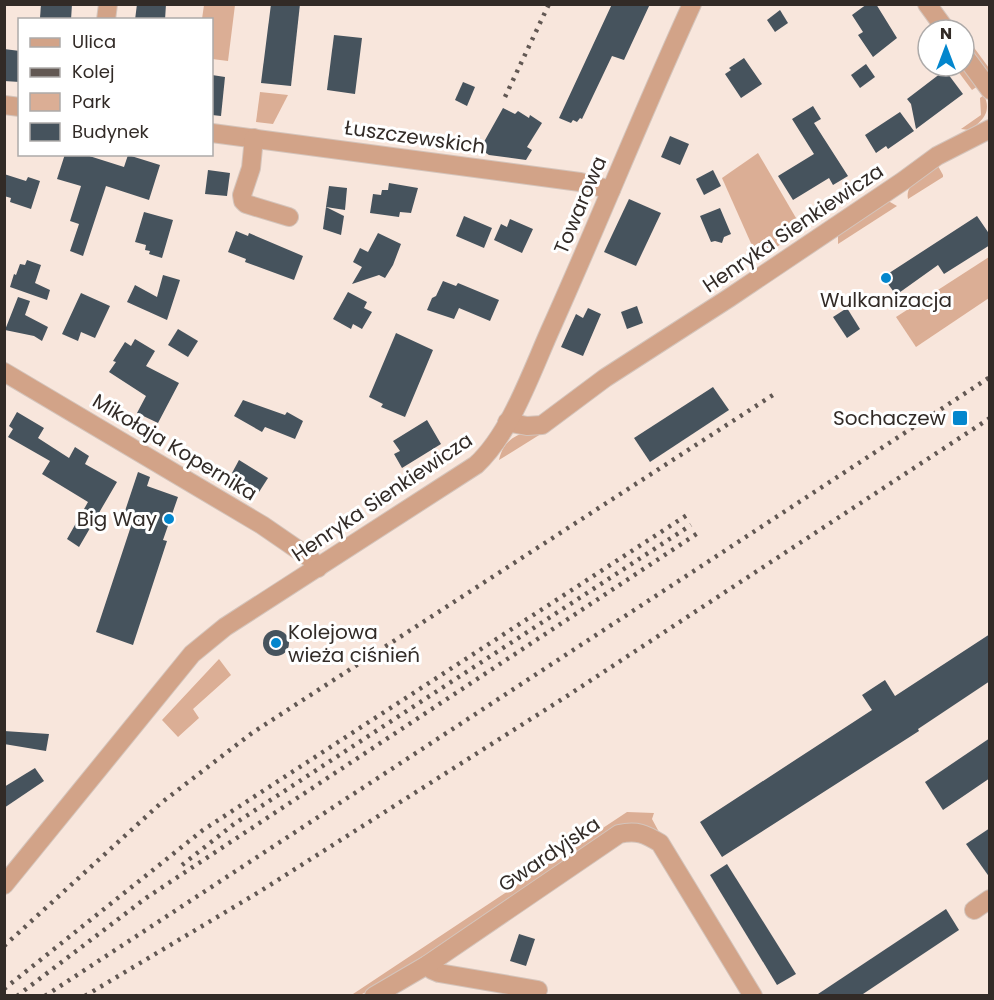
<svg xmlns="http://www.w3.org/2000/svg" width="994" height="1000" viewBox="0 0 994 1000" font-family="Poppins,sans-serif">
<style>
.green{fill:#dbae95}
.building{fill:#46535d}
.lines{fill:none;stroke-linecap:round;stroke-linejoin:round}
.minor-casing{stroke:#d4c4bb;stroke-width:20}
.minor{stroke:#d2a388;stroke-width:18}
.rail{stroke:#625853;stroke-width:4.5;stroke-dasharray:3 6;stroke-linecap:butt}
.poi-dot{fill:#0386cd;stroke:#fff;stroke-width:2}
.labels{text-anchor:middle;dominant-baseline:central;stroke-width:6;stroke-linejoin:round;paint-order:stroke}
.street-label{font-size:20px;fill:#322b27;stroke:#fff}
.poi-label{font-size:20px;fill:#322b27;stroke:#fff;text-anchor:end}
</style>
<rect width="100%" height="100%" fill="#f8e6dc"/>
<g class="green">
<polygon points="204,5 235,5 228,61 212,59 212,20 202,19"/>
<polygon points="964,34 989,68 989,76 964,41"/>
<polygon points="954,66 963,66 978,86 972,90"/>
<polygon points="260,92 288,95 273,124 256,122"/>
<path d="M984 95C992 112 983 121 969 130L961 129 981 115 980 98Z"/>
<polygon points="758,153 803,230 758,259 722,178"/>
<path d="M938 166 943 175V177L908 199C905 182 925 175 938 166Z"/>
<polygon points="885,202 890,202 897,206 838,244 838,234"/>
<polygon points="989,257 989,298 916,347 896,317"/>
<path d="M552 427 499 460C505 432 528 432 552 427Z"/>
<polygon points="219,659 231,675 193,709 199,718 178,737 162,720"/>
<polygon points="627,812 654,813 652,819 659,832 640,825 488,915 385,983 360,995 350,996"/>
</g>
<g class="building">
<polygon points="41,4 72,4 71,20 40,18"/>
<polygon points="137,4 166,4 165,20 135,20"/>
<polygon points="271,4 300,4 291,86 261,83"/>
<polygon points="612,4 650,4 624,60 612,56 582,119 580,118 577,122 573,120 571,123 559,118"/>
<polygon points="867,4 876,4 897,38 873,57 858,35 863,32 852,15"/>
<polygon points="780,10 788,23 775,32 767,20"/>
<polygon points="334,35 362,38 355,94 327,90"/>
<polygon points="4,49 20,51 20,82 4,81"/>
<polygon points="744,58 762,84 741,98 725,74 731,70 729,68"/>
<polygon points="866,64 875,77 860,88 851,75"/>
<polygon points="945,70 963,94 916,129 911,104 907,99"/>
<polygon points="212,75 225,77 221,116 212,115"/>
<polygon points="463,82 475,87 467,106 455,100"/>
<polygon points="813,106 821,119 814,123 848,176 833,185 829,178 793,200 778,176 814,154 792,119"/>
<polygon points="503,108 515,114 518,111 529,118 530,115 542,123 527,147 532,150 526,160 489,155 480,149"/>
<polygon points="900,112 914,131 888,149 886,146 876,153 865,135"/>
<polygon points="670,136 689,144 680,165 661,157"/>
<polygon points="65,154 83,154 124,167 128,155 160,165 149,200 106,186 83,256 70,251 79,224 70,221 81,186 57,179"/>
<polygon points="208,170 230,173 227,196 205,194"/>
<polygon points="713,170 721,186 704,195 696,179"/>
<polygon points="4,174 26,181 28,177 40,181 31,209 10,202 11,198 4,196"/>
<polygon points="389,183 418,188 411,213 400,212 399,217 370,213 373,194 381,195 382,190 388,190"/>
<polygon points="329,186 347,188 345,210 326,207"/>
<polygon points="629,199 661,213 636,266 604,252"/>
<polygon points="326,207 344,216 341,235 323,229"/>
<polygon points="720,208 731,234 724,237 722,243 715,241 711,242 700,216"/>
<polygon points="144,212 173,220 162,258 149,254 150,251 145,250 146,245 135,242"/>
<polygon points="464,216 492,228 484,248 456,236"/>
<polygon points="977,216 990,235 990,245 944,274 938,265 896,295 883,277"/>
<polygon points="510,219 533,229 522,253 494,240 501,224 507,227"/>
<polygon points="236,231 248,236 249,233 303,256 294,280 245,262 246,259 228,252"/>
<polygon points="378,233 401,244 393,265 385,278 379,275 352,284 362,267 353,262 360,248 368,252"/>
<polygon points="27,260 41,265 35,283 50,290 47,300 10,287 14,274 16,275 20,264 25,265"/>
<polygon points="163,275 180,280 167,320 127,302 135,285 157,297"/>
<polygon points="443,281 456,286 458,283 499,300 490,321 459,308 454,319 427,310 432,298 436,296"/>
<polygon points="348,292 367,302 364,308 372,312 362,329 353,324 351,329 333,319"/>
<polygon points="81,293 110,306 95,338 81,332 78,341 62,334"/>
<polygon points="18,297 30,301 25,315 48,327 42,341 34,336 5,330"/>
<polygon points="637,306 643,323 627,329 621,312"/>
<polygon points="588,308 601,314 583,356 561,347 576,314 583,318"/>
<polygon points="847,308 860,329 847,338 833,317"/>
<polygon points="178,329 198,341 188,357 168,345"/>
<polygon points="396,333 433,350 405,417 381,407 383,404 369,397"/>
<polygon points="135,339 155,351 146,366 179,383 158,423 137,413 146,396 109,372 116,362 113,361 125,342 131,346"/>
<polygon points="713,387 729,410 650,462 634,438"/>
<polygon points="243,400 285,415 287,412 303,421 295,439 265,427 262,432 234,416"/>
<polygon points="17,412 44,428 38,438 69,458 75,447 89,456 85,464 117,482 79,547 67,539 88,502 42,474 50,461 8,437 13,429 9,426"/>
<polygon points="427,420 441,444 402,468 394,454 400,451 393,441"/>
<polygon points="239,460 268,478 259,492 232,473"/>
<polygon points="138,472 150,477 147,486 178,497 163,540 167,541 133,645 96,632 131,526 121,523"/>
<circle cx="276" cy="643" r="13"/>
<polygon points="990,634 990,681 918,729 919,731 722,857 700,822 872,710 862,695 885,680 895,696"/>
<polygon points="4,731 49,734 46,751 4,744"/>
<polygon points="990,738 990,778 943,810 925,782"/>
<polygon points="35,768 44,781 4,808 4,787"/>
<polygon points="990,828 990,878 966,844"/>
<polygon points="727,864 796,974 777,985 710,875"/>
<polygon points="946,909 959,930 860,996 815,996"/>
<polygon points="519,934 535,939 526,966 510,961"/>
</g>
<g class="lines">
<g class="minor-casing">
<g id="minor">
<polyline points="927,4 946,30"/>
<polyline points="106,20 108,4"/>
<polyline points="964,55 990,90"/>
<polyline points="4,105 20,107"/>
<polyline points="212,133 580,182 611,190"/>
<polyline points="254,138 251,168 242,195 243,201 246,204 289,217"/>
<polyline points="4,372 262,525 310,558 318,568"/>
<polyline points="507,422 527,426 542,425 605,378 729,298 903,181 937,156 990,129"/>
<path d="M4 885 192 654 225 627 476 465C511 433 532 370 552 326 600 219 643 111 692 4"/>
<polyline points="974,910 990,899"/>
<polyline points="427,965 432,970 439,973 538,990"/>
<path d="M374 996 427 965 619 834C637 830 645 834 660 843L753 996"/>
</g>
</g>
<use href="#minor" class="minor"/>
<g class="rail">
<polyline points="505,97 549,4"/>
<polyline points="182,865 234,824 691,525"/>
<polyline points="4,946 161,803 252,733 776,393"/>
<polyline points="4,989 203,830 687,515"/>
<polyline points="17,996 146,898 698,533"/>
<polyline points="45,996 990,377"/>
<polyline points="85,996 259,892 567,696 990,418"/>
</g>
</g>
<g class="poi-dot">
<circle cx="886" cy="278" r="6"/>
<rect x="952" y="410" width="16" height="16" rx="3"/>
<circle cx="169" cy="519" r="6"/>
<circle cx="276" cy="643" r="6"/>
</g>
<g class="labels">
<g class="street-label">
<text transform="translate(415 137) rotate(8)">Łuszczewskich</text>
<text transform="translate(580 205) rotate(-67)">Towarowa</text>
<text transform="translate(793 228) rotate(-34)">Henryka Sienkiewicza</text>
<text transform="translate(175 447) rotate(31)">Mikołaja Kopernika</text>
<text transform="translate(382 497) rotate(-34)">Henryka Sienkiewicza</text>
<text transform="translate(549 854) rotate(-34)">Gwardyjska</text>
</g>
<g class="poi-label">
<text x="886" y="300" text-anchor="middle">Wulkanizacja</text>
<text x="946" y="418">Sochaczew</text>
<text x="157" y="519">Big Way</text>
<text x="288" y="632" text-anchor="start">Kolejowa<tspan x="288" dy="23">wieża ciśnień</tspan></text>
</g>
</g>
<rect width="994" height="1000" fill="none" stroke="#322b27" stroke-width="12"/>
<rect x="18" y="18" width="195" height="138" fill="#ffffff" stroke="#adaaa9" stroke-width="1.5"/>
<rect x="30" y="38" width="30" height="9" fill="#d2a388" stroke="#adaaa9" stroke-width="1.5"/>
<text x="72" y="48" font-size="18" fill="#322b27">Ulica</text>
<rect x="30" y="68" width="30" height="9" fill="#625853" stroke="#adaaa9" stroke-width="1.5"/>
<text x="72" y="78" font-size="18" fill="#322b27">Kolej</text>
<rect x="30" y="93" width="30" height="18" fill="#dbae95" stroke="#adaaa9" stroke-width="1.5"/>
<text x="72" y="108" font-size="18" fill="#322b27">Park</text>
<rect x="30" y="123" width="30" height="18" fill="#46535d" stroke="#adaaa9" stroke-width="1.5"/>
<text x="72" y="138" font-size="18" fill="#322b27">Budynek</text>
<g transform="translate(946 48)"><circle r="28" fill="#ffffff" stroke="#adaaa9" stroke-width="1.5"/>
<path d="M0-4.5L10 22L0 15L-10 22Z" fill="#0386cd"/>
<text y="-9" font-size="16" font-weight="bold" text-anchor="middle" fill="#322b27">N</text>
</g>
</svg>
